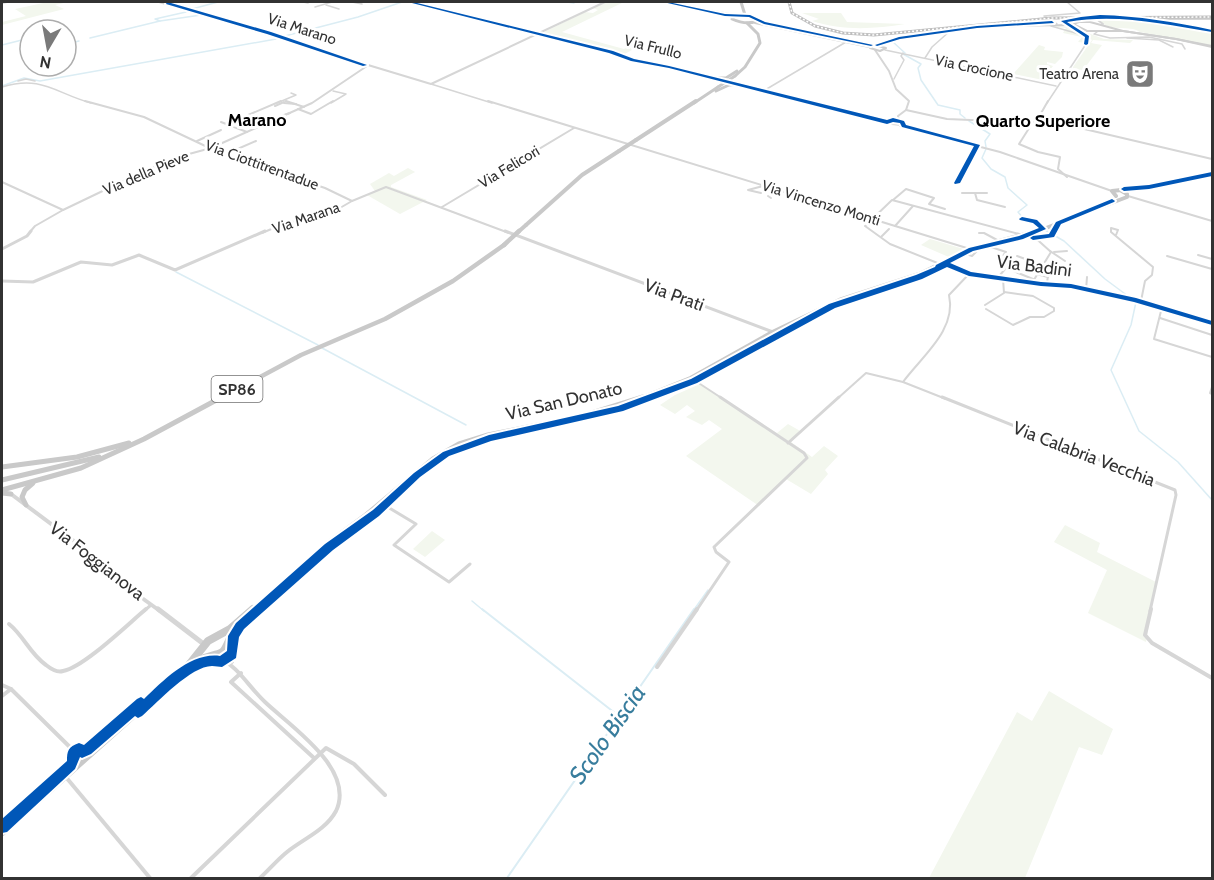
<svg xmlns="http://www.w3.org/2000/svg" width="1214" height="880" viewBox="0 0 1214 880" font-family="Cabin,sans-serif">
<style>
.green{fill:#f3f7ee}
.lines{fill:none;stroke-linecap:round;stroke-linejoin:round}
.stream-far1{stroke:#dbedf4;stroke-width:1.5}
.stream{stroke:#dbedf4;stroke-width:2}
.minor-far3{stroke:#d6d6d6;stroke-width:1.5}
.minor-far2{stroke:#d6d6d6;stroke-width:2}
.minor-far1{stroke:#d6d6d6;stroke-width:3}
.minor{stroke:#d6d6d6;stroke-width:4}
.tertiary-far3{stroke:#d6d6d6;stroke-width:2}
.tertiary-far2{stroke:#d6d6d6;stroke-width:3}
.tertiary-far1{stroke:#d6d6d6;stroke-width:4}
.tertiary{stroke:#d6d6d6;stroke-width:5}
.secondary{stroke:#cfcfcf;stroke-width:2}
.primary-far4{stroke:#c9c9c9;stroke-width:3}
.primary-far3{stroke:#c9c9c9;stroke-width:4}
.primary-far2{stroke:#c9c9c9;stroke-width:4.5}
.primary-far1{stroke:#c9c9c9;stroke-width:5}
.primary{stroke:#c9c9c9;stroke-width:8}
.rail-casing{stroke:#bebebe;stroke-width:3}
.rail{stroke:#fff;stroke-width:1.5;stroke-dasharray:2;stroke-linecap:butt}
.minor-bridge{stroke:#d6d6d6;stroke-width:1.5}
.primary-bridge-far2{stroke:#c9c9c9;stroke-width:3}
.primary-bridge-far1{stroke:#c9c9c9;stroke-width:4}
.primary-bridge{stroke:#c9c9c9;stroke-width:4.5}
.cycleway-casing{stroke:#fff;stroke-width:4}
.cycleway{fill:#0057b8;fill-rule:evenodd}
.labels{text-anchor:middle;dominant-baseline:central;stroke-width:6;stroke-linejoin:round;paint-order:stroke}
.far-street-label{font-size:15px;fill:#323232;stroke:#fff}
.far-poi-label{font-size:15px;fill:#323232;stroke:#fff;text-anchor:end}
.shield{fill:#fff;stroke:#707070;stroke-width:1.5}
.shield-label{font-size:16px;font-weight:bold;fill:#323232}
.far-quarter-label{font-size:18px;font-weight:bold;fill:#000;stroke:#fff}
.street-label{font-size:18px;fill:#323232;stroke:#fff}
.near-water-label{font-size:24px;font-style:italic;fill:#387d9d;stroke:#fff}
</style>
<rect width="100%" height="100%" fill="#fff"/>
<g class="green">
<polygon points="48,2 68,2 55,5 64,9 2,25 2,22 26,16 15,9"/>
<polygon points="608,2 624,2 562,32 624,49 631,45 637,47 623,55 566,40 568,38 542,33 585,12 593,13 598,10 593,8"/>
<path d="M802 13H841L847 22 905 24C874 29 843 31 812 21L819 19Z"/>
<path d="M1097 18 1151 21 1212 31V46L1140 32C1129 24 1109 34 1097 18Z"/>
<polygon points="1040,25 1072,27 1104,39 1133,40 1130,43 1093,40 1091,43 1102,45 1083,70 1073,69 1073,67 1092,40 1078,32 1087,39 1086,43 1078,42 1082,37 1063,33 1066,28"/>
<polygon points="1039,45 1045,47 1044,50 1063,52 1062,57 1055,64 1047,62 1047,64 1053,66 1043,80 1013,74"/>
<polygon points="408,168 415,172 391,185 391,187 427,200 400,214 367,195 375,191 370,184 389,173 394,176"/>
<polygon points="930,239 967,250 951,258 921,245"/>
<polygon points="700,384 777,433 788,424 802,432 791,442 812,457 824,446 838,456 825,470 828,474 811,494 786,479 759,506 686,456 722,429 709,420 702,425 686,417 695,411 687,405 675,414 660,405 675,395"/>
<polygon points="1065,525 1100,543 1097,552 1156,582 1146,642 1088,613 1107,570 1054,542"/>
<polygon points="432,531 445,540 425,557 413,549"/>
<polygon points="1049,691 1113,729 1102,755 1079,747 1025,878 929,878 1017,712 1032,721"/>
</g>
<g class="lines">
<g class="stream-far1">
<polyline points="413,2 422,4 429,2"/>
<polyline points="567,2 574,3"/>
<polyline points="192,9 218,2"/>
<polyline points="191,10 214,17"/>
<polyline points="160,21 155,19 186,12"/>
<polyline points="227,21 244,26"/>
<polyline points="281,37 358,17 402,2"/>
<polyline points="90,38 160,21 201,15"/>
<polyline points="893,42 905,53"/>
<polyline points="66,44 79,41"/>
<polyline points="2,45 30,38"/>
<polyline points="903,54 921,64 918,68 921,80 938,105 960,110 960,114 965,118"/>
<polyline points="2,86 24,78 40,81 276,39"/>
<polyline points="969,121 990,134 985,141 986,147"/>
<polyline points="986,149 982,158 991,169 1005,177 1008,188 1027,205 1018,212 1023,218"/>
<polyline points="1045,230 1064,241 1105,279 1136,302 1131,325 1111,370 1139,431 1178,462 1212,500"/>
<polyline points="176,272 318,345"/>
<polyline points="322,348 466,425"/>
<polyline points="472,601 484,611"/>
<polyline points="693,611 708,590"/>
</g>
<g class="stream">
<polyline points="482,609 620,717"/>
<polyline points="507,878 694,609"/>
</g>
<g class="minor-far3">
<polyline points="303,2 308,3"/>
<polyline points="352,2 362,4"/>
<polyline points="326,5 339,9"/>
<polyline points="315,7 332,2"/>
<polyline points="1077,19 1092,18"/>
<polyline points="1038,24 1050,23"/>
<polyline points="1057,24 1044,16 1080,13 1067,2"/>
<polyline points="1051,26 1086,36"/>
<polyline points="1097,32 1094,34 1110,38 1149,37 1182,44 1185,49"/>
<polyline points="1127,38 1159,40 1173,47"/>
<polyline points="885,50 1056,86"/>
<polyline points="925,58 932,47 950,31"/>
<polyline points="894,79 904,60 901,56 903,53"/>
<polyline points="18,81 26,79 35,81"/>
<polyline points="431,84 492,103"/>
<path d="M2 87C42 75 55 93 91 103"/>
<polyline points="765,90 846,42"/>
<polyline points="285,101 291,103"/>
<polyline points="277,103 296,95 291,93"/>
<polyline points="331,103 346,94 333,91"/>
<polyline points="1047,103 1088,41 1086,36"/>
</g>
<g class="minor-far2">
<polyline points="85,101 144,117 218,152 325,188 352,201"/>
<polyline points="286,101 304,107"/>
<polyline points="488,101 970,249"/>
<polyline points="284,103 296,104"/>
<polyline points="275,106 284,102"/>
<polyline points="298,109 311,114 333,101"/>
<polyline points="906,110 947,119 1063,124 1212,159"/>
<polyline points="256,118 267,122"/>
<polyline points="266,121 290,113"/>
<polyline points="221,122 247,132"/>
<polyline points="1033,122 1019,144 1038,152 1060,157 1058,169 1067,177"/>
<polyline points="1036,122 1048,101"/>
<polyline points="227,124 281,101"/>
<polyline points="197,141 221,130"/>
<polyline points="226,154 256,141"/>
<polyline points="2,182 63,210"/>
<polyline points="761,193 748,190 763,186"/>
<polyline points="962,193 975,193"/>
<polyline points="987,193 975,193 977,200 1005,207"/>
<polyline points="1128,196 1212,221"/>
<polyline points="771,198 768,196 778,190"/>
<polyline points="893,200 906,189 934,198 929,204 945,209"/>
<polyline points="442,207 574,128"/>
<polyline points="1022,219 1035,221 1043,229"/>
<polyline points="895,226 913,206"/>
<polyline points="979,233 984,233 999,241"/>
<polyline points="1031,234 1051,252 1032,283"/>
<polyline points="1116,235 1118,230 1111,228 1111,232 1153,267 1152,275 1145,281 1141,301"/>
<polyline points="881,237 889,229"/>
<polyline points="1021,238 1052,236 1058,223"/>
<polyline points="988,246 1006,252 1001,258"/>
<polyline points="1050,251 1065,261"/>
<polyline points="1054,252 1067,251"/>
<polyline points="963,253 972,256 977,251"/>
<polyline points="1198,255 1212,259"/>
<polyline points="1017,256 1042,265"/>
<polyline points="1167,256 1212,269"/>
<polyline points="945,263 969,274 1071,286 1136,300 1212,323"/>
<polyline points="940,264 890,244 865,226 892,200 1023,235"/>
<polyline points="1036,274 1048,277"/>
<polyline points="1000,275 1006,268 1033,279"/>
<polyline points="1047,283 1049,268"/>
<polyline points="1086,290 1087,277"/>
<polyline points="985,305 1004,293 1003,279"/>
<polyline points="1162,307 1154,339 1212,357"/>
<polyline points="986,309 1013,325 1030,317 1044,317 1054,311 1054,308 1033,296 1004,292"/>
<polyline points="1160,318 1212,335"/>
<polyline points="691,378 723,399"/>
<polyline points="1212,387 1210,393 1212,394"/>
<polyline points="837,399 866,373 903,382"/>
<path d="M946 399 903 382C922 356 957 330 949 295L969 274"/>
</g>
<g class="minor-far1">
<polyline points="942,397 1175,490 1176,495 1150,611"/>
<polyline points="788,443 839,397"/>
<polyline points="381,503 416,524 394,545 449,582 470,564"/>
<polyline points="144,611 151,605"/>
<polyline points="696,611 729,562 716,552 714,547 807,458 804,453 720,397"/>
</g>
<g class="minor">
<polyline points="1151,609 1145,635 1152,643 1212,678"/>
<path d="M9 624C24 636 30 654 46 665 51 669 57 673 63 671 84 667 128 624 146 609"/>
<polyline points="227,649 232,662"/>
<path d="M219 657C239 668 249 687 265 702 290 726 356 769 336 811 326 830 303 839 287 852 277 860 269 870 260 878"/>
<polyline points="657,667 697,609"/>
<polyline points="241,673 231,682 314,758"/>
<polyline points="2,685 11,689 81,758"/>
<polyline points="2,696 11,689"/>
<polyline points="65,776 150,878"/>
<polyline points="191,878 326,748 354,764 385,795"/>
</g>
<g class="tertiary-far3">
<polyline points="159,2 431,84 605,2"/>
<polyline points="410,2 892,124"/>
<polyline points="665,2 735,15"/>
<polyline points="2,3 7,2"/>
<polyline points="1092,18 1155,21 1212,31"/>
<polyline points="1095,18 1103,24"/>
<polyline points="1159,19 1212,19"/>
<polyline points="875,50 889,71 896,89 909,101 906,110 898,116 899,121"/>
<polygon points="897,123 901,125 892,124"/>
<polyline points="900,126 1000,152 1112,191"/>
<polyline points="29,233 35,226 63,210 136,175 178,157 211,148 312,103 367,66"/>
<polyline points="262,233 283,224 333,212 352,201 386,187 509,233"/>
</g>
<g class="tertiary-far2">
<polyline points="505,231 773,332"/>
<polyline points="2,249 27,236 31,231"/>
<polyline points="2,281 33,282 81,262 112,265 139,255 175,270 265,231"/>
</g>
<polyline class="tertiary-far1" points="11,494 86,550 110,575 160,611"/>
<polyline class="tertiary" points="158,609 205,645"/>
<g class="secondary">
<polygon points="1079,22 1090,22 1123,31 1087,31 1073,24"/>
<polyline points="755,23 869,47"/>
<polyline points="1123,31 1176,39"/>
<polyline points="1123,31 1176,39"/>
<polyline points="1176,39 1212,46"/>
<polyline points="1176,39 1212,47"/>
<polygon points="874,45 886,48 880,51 870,48"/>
<path d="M877 45C938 25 1006 26 1070 25"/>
</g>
<g class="primary-far4">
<polyline points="741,2 745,15"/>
<path d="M735 15 750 16 759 20C750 25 741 23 732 19Z"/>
<polyline points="735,76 745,67 760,43 758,34 747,23"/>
<polyline points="717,78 726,78 737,71"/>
<polyline points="716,91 729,85 740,84"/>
<polyline points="694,103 718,87"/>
</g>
<g class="primary-far3">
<polyline points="636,140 696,101"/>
<polyline points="1116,196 1112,191 1149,187 1212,174"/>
<polyline points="526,225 582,175 619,151"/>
<polyline points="1033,233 1127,197 1127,194 1120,190"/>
</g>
<g class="primary-far2">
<polyline points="219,399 301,355 385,319 453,281 504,245"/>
<polyline points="639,399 691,378 773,332 840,300 920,274 971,249 1037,231"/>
</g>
<g class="primary-far1">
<polyline points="2,467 77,457 129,443"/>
<polyline points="2,480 99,457"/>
<polyline points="2,490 81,468 144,439 222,397"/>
<polyline points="2,493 11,494"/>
<polyline points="26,505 22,497 25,490 33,483"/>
<polyline points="251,611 328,543 366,515 433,459 459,444 488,435 582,416 643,397"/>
</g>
<g class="primary">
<path d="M195 662C228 647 219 664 235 627"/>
<polyline points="2,832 188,666 208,641 230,629 253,609"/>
</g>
<g class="rail-casing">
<polyline id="rail" points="789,2 792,13 815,26 843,33 874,35 1052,18 1212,17"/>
</g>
<use href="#rail" class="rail"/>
<polyline class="minor-bridge" points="1077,19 1063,22 1080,33"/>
<polyline class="primary-bridge-far2" points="718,87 735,76"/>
<g class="primary-bridge-far1">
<polyline points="619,151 636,140"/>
<polyline points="517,233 526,225"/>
</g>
<polyline class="primary-bridge" points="504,245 519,231"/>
<g class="cycleway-casing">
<g id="cycleway">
<polygon points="167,2 172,2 171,3 271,32 367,65 363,66 267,34 166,4"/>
<polygon points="408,2 413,2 613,51 634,59 669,66 887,120 893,118 904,121 906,125 980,145 960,183 955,184 954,183 974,146 902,127 900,123 893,122 887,124 669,68 631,61 609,53"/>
<polygon points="663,2 668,2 725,14 750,15 765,22 873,45 871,46 764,24 749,17 725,16"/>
<path d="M1100 15C1138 16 1175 22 1212 30V32C1163 24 1117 13 1067 22L1089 36 1088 44 1086 45 1084 44 1085 37 1061 21 1081 17Z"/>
<polygon points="1052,21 1054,23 977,28 900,39 877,46 875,45 899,37 977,26"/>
<polygon points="1212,172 1212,176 1149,189 1124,191 1121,189 1124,187 1149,185"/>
<polygon points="1112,199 1115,201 1114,202 1061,224 1054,237 1033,240 1030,238 1033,236 1049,234 1056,222"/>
<path d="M1022 217 1037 220 1046 229 1023 239 973 251 950 263 971 272 1041 282 1071 284 1136 298 1212 321V325L1134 302 1071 288 1041 286 969 276 947 267 922 279 835 308 697 383 623 411 491 441 449 456 420 477 379 516 333 550 244 629 239 637 236 658 222 667C219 667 216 666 212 666 191 666 158 702 142 716L138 718 135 716 91 754 82 758 80 757 75 769 7 832 2 833V819L67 761C67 751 68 747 79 743L84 745 137 699 141 697 144 699C164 680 191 652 220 656L227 651 228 636 236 623 325 544 373 510 414 473 443 452 489 435 618 406 691 379 829 304 916 275 935 267 936 265 969 248 1019 236 1039 228 1033 223 1020 220 1019 219Z"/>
</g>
</g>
<use href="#cycleway" class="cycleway"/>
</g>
<defs>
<g id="theatre-square" transform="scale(1.5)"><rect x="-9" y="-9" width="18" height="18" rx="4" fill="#7a7a7a" stroke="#fff"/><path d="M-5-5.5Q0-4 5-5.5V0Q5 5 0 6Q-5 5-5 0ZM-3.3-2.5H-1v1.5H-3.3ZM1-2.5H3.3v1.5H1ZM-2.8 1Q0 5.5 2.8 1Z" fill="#fff"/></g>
</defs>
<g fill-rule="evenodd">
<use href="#theatre-square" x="1140" y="74"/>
</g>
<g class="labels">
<g class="far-street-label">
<text transform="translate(302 29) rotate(18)">Via Marano</text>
<text transform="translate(653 47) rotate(14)">Via Frullo</text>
<text transform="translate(974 68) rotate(12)">Via Crocione</text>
<text transform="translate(262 165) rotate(20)">Via Ciottitrentadue</text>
<text transform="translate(509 167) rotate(-31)">Via Felicori</text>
<text transform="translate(146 173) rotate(-23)">Via della Pieve</text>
<text transform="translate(821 203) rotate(17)">Via Vincenzo Monti</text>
<text transform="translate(306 218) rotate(-19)">Via Marana</text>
</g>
<g class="far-poi-label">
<text x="1119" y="74">Teatro Arena</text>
</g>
<rect class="shield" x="211.5" y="376" width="51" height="26" rx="4.5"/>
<g class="shield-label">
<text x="237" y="389">SP86</text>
</g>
<g class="far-quarter-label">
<text x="257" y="120">Marano</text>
<text x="1043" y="121">Quarto Superiore</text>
</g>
<g class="street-label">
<text transform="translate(1034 266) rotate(7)">Via Badini</text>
<text transform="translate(674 295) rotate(20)">Via Prati</text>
<text transform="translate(564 401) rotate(-13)">Via San Donato</text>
<text transform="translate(1084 454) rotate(21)">Via Calabria Vecchia</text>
<text transform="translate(97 561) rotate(38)">Via Foggianova</text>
</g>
<g class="near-water-label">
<text transform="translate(607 734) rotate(-55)">Scolo Biscia</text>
</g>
</g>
<rect width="1214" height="880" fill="none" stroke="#323232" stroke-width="6"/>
<g transform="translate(48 48) rotate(190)"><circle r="28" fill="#ffffff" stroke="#adadad" stroke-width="1.5"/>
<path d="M0-4.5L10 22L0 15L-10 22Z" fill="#7a7a7a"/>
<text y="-9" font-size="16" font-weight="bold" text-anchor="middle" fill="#323232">N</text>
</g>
</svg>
